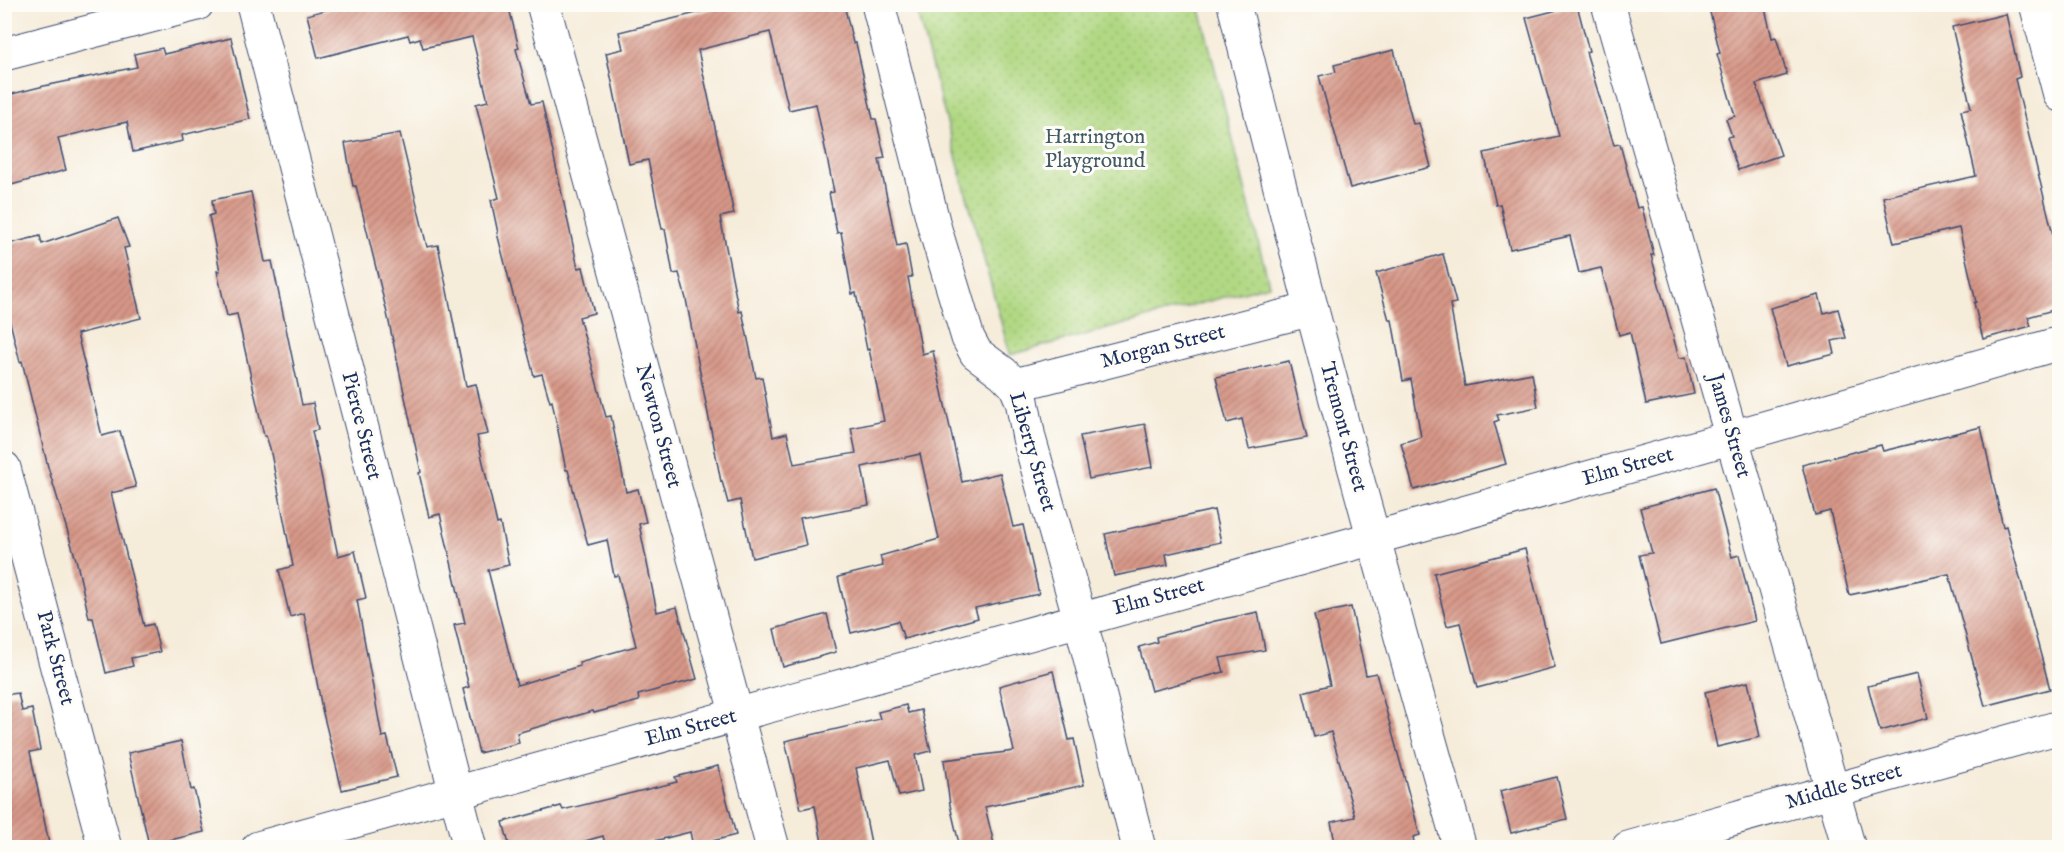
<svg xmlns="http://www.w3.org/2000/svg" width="2064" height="852" viewBox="0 0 2064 852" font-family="'IM FELL English',serif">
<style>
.park{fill:url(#park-dots);stroke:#668470;stroke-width:1.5}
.building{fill:url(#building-hatch);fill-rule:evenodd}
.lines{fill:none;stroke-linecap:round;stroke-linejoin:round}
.minor-casing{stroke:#3c4b71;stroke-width:35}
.minor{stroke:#fff;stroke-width:33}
.labels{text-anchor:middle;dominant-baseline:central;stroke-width:6;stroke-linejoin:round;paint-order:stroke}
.park-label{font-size:21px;fill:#405967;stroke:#fdfcf7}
.street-label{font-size:21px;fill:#1b2f5e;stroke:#fdfcf7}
</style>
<defs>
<pattern id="park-dots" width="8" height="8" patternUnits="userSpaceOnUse" patternTransform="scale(1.5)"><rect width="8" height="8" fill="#b1d883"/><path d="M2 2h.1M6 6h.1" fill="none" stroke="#98ba74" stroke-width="1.8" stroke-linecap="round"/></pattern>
<pattern id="building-hatch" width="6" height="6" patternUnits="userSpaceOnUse" patternTransform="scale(1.5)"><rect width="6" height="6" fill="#d79787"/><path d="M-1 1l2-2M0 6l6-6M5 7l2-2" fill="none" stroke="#ae7c72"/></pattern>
</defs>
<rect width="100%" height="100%" fill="#fdfcf7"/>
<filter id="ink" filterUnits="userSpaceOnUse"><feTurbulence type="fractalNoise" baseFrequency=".0167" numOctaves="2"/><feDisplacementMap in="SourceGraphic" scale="12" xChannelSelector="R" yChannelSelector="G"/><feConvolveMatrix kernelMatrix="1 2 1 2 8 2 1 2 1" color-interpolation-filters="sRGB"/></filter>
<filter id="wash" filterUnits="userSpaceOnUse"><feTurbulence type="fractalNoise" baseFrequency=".008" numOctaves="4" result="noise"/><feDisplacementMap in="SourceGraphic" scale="24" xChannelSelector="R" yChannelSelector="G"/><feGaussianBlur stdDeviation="1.35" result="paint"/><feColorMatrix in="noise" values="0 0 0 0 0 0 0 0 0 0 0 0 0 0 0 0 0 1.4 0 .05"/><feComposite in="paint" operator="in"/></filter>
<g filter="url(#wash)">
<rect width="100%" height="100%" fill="#f6ecda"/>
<polygon class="park" points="915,5 1199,5 1269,285 1010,355"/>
<g id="blocks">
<g class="building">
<polygon points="346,4 508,4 519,48 516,49 531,104 542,102 578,268 583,267 594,313 579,317 606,417 611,416 626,492 638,489 646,522 639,524 657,612 677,607 697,679 638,695 639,701 594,713 593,711 517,733 519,743 479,753 463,689 469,687 454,625 465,623 440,514 429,517 419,473 421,472 387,313 356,186 353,186 345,143 400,133 427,247 438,245 466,386 476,384 488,434 477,436 497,524 500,523 509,565 488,570 517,685 580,666 579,662 636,646 618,575 614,576 607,540 588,545 568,470 566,470 552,401 550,402 542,374 534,376 497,233 498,233 491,200 499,198 476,104 488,101 472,37 423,48 420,38 410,41 408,35 318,58 307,15"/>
<path d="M733 4H844L853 43H856L873 119H876L885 158 879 159 897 246 906 244 912 277H908L922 354 933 351 962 482 1000 473 1013 527 1023 525 1039 594 975 608 978 618 904 639 898 621 851 633 838 577 883 566 880 556 939 539 920 454 862 467 869 505 800 518 806 545 752 558 740 500 728 503 722 481 721 482 686 299 679 273 673 274 665 229H662L648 160 629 164 606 53 623 49 619 32ZM770 32 789 110 816 104 834 192 829 193 837 233 841 232 852 294 856 293 867 350 869 349 884 421 851 428 856 453 794 464 787 433 773 437 762 377 756 378 742 311 739 312 720 217 734 214 698 50Z"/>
<polygon points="1708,4 1764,4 1772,38 1776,37 1787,75 1756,84 1781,155 1738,170 1727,137 1732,136 1726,119 1735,116 1717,54 1720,53"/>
<polygon points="1577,5 1589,51 1586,52 1614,145 1620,144 1637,208 1642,207 1654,255 1651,255 1679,358 1686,357 1694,394 1646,404 1630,332 1619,335 1601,268 1579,273 1570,236 1510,249 1500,204 1496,205 1484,153 1559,136 1526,18"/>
<polygon points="2006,14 2020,77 2015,79 2060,263 2060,308 2028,317 2031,326 1983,339 1974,303 1976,302 1959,228 1894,243 1883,197 1976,176 1961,110 1971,108 1952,27"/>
<polygon points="231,38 250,119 182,135 183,141 133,152 127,122 58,138 66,170 4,187 4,96 44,86 137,67 134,54 162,48 164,54"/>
<polygon points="1394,50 1413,124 1419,123 1431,167 1350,188 1319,76 1336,72 1334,65"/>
<polygon points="251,192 265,262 272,261 302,405 313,403 318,430 312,431 338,556 355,551 366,598 357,600 382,737 387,736 397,777 342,790 322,709 304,613 290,617 279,570 293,566 270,448 266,436 264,436 237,314 227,316 217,271 220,271 209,216 214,214 212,200"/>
<polygon points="118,218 129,247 124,248 141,318 77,334 102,436 120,431 136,487 111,493 144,626 153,624 160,652 131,658 133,666 106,673 93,618 89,618 77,563 48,467 22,361 20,362 4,298 4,245 40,236 42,244"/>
<polygon points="1443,254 1456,303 1450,304 1465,386 1532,373 1538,407 1497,415 1499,420 1494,422 1506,464 1414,490 1401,443 1421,437 1411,379 1403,381 1392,320 1389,320 1376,273"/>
<polygon points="1819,295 1824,313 1838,309 1846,338 1832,341 1835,354 1786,366 1770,308"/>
<polygon points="1289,361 1307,438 1249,449 1242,419 1227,423 1216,377"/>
<polygon points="1145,424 1153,467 1089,479 1080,436"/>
<polygon points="1981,427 2003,527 2006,526 2050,689 1985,706 1949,574 1849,595 1830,511 1815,515 1802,465 1881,445 1883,451"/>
<polygon points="1714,488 1732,557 1739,555 1755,621 1661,644 1639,555 1652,553 1640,508"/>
<polygon points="1214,510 1221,542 1166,554 1168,565 1114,576 1105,534"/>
<polygon points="1525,549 1555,667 1477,688 1460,623 1447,626 1434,573"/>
<polygon points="1351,607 1366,675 1376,673 1420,835 1413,837 1415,848 1336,848 1331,822 1355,817 1331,732 1314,737 1303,692 1330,685 1314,615"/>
<polygon points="1258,612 1265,650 1220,658 1224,672 1151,691 1139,647 1157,642 1156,637 1215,621"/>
<polygon points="827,614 836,652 783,667 774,629"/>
<polygon points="1053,671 1069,740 1074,739 1084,785 985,807 995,848 960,848 950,805 944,760 1014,751 999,686"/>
<polygon points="1917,674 1928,718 1880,731 1868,686"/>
<polygon points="1748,682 1760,737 1717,747 1705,692"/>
<polygon points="18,693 22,711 32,709 40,750 30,752 50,848 4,848 4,695"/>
<polygon points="906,705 908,713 921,710 931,751 915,755 922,791 899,796 890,760 856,768 872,848 823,848 815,806 801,809 785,741 880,719 878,712"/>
<polygon points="181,741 191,790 194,789 204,832 149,845 128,753"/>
<polygon points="718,766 736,835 693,846 690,832 627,848 606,848 603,836 560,848 510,848 503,822 561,806 563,810 677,782 675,777"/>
<polygon points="1557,777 1567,819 1511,833 1500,791"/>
</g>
</g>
</g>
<g filter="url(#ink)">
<use href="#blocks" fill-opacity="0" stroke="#3c4b71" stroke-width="1.5"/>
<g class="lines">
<g class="minor-casing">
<g id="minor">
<polyline points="253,4 470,848"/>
<polyline points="543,4 773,848"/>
<polyline points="878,4 935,229 968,338 976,353 1003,373 1015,385 1022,401 1029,438 1080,619 1139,848"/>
<path d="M1234 4C1303 287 1381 567 1460 848"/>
<polyline points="1608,4 1849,848"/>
<polyline points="2036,4 2060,95"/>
<polyline points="4,54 197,4"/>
<polyline points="1015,385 1312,309"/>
<polyline points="4,468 105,848"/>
<path d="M258 848C859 680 1461 517 2060 343"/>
<polyline points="1628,848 2060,727"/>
</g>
</g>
<use href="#minor" class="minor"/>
</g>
</g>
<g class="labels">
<g class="park-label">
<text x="1095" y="137">Harrington<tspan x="1095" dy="24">Playground</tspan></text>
</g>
<g class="street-label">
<text transform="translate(1163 347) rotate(-14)">Morgan Street</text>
<text transform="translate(361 426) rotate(76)">Pierce Street</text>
<text transform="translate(658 426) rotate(75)">Newton Street</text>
<text transform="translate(1729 426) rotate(74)">James Street</text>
<text transform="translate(1343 427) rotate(75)">Tremont Street</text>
<text transform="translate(1032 452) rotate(74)">Liberty Street</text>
<text transform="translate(1628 467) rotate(-16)">Elm Street</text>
<text transform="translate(1159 597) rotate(-15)">Elm Street</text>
<text transform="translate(55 658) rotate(75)">Park Street</text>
<text transform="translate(691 728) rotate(-15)">Elm Street</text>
<text transform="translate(1844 787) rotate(-16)">Middle Street</text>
</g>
</g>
<rect width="2064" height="852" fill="none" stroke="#fdfcf7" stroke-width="24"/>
</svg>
